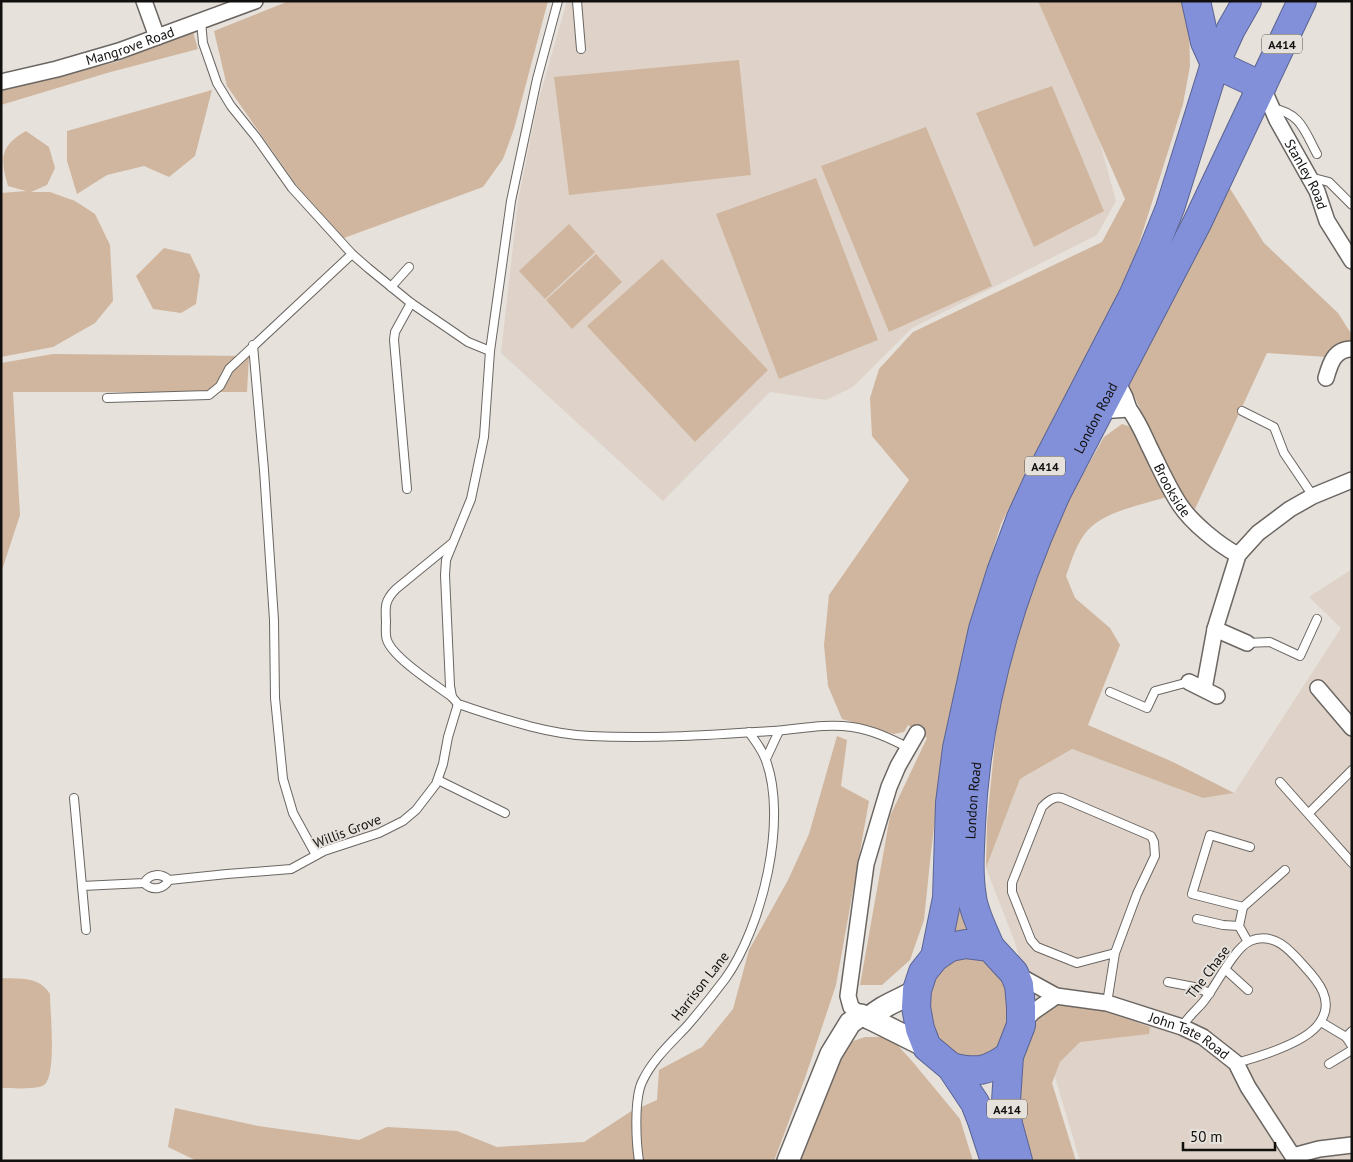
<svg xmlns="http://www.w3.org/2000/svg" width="1353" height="1162" viewBox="0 0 1353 1162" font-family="'PT Sans',sans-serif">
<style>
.built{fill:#dfd3c9}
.green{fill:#d0b69e}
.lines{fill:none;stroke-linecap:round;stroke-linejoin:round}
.lane-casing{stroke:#6b6662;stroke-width:10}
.street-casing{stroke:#6b6662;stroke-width:18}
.secondary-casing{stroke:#6b6662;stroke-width:24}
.highway-casing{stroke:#5a6392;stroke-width:30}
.lane{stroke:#fff;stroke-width:8}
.street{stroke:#fff;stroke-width:15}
.secondary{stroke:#fff;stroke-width:21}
.highway{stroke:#8190d9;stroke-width:28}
.labels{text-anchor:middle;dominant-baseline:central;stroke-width:4;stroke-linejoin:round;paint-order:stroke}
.shield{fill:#e6e1db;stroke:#524f4c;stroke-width:1}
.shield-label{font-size:12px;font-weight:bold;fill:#12100f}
.street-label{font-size:14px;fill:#12100f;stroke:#e6e1db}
</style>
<rect width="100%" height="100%" fill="#e6e1db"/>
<g class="built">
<polygon points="567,1 1061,1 1116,201 1097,235 912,328 853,387 826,400 770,392 663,501 501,353 518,201 538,102"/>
<polygon points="1352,569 1352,1161 1080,1161 1014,940 986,868 1020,779 1072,749 1203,798 1234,793 1341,628 1309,597"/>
</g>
<g class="green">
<polygon points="289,1 548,1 514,129 503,159 483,187 344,238 297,186 227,86 214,31"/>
<polygon points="1038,1 1183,1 1189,25 1190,66 1183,104 1130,272 1001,524 969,628 946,730 931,852 924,920 910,960 882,985 860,985 890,816 927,738 908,725 904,732 894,734 842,719 828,686 824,645 829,595 909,480 872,436 870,398 879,369 913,332 1102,242 1125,199"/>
<polygon points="192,29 198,49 107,73 1,105 1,87 117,62"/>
<polygon points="739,60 751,175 569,195 554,77"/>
<polygon points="1052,86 1104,211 1034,247 976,113"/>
<polygon points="212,90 195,156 169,177 144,166 107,175 77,194 67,161 67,131"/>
<polygon points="926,127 992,286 889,332 821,166"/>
<path d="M26 131 49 147 55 168 47 185 31 192H50L75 201 95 214 110 245 113 301 95 323 53 347 1 357V193L26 191 8 186C0 158 0 146 26 131Z"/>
<polygon points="816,178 878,340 779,379 716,214"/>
<polygon points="1229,187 1264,243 1338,313 1352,335 1352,340 1327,357 1267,353 1195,509 1179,493 1129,385 1205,231"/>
<polygon points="569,224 595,252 545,299 519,271"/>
<polygon points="164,248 190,254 200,275 196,304 181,313 153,309 136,276"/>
<polygon points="596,254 622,282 572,329 546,300"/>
<polygon points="662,259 768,370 695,442 587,326"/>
<polygon points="53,354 249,356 247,392 13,392 20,515 1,573 1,363"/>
<path d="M1122 424 1135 428 1170 496C1145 504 1105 511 1088 530 1076 543 1072 560 1066 576L1075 598 1110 628 1120 645 1088 725 1173 762 1234 793 1203 798 1072 749 1020 779 986 868 987 822 997 722 1014 629 1054 525 1104 437Z"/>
<polygon points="837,736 847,740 841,786 869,801 836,985 805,1078 774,1161 197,1161 168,1147 175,1108 258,1126 359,1140 387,1127 457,1131 497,1147 584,1142 630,1112 657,1100 659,1070 702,1047 733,1009 749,950 788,880 809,834"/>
<polygon points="954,893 977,932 953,934"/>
<polygon points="979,953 1000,970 1014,1004 997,1053 959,1060 936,1042 925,993 950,955"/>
<path d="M1 978C20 979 39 976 50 994 50 1011 57 1076 44 1085 36 1090 11 1088 1 1088Z"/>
<path d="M1072 1004 1098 1009 1150 1027 1149 1034 1080 1042 1060 1062 1052 1083 1076 1161H1030C1026 1146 1020 1131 1018 1117 1014 1093 1021 1035 1037 1017 1046 1007 1060 1005 1072 1004Z"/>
<polygon points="865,1037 890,1037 912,1061 960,1119 973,1161 798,1161 847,1043"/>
</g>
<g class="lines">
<g class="lane-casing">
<g id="lane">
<path d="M558 1 537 79 511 201 490 351 484 437 471 499 446 560 445 575 450 686 452 697 458 704C501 718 545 734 590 736 651 739 712 735 773 731 799 729 826 723 852 727 873 730 891 739 909 748"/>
<polyline points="577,1 581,49"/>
<polyline points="201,21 203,43 217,83 231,106 256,137 292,188 352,254 368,268 411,303 468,342 490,351"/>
<path d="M1271 108C1301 113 1304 130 1317 154"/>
<polyline points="1310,177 1329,182 1352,205"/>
<polyline points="391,287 409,267"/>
<polyline points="253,345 264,470 274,620 275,698 283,779 293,813 316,855"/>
<polyline points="107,398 209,395 220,386 229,369 352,254"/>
<polyline points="1242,411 1274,427 1284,453 1313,496"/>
<polyline points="407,489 394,340 395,332 411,303"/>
<path d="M451 544 396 589C385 600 385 606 386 621 386 627 385 635 387 640 393 658 436 685 452 697"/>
<polyline points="1247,643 1270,642 1300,656 1317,619"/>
<polyline points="1110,692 1147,708 1155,691 1189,682"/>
<polyline points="766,759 779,731"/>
<polyline points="438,780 505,813"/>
<polyline points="1280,782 1352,863"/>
<polyline points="74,798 86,930"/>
<polyline points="1309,813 1352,770"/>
<path d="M144 883C152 891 163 890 169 880L227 874 291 869 324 851 379 833 403 821 416 810 436 784 443 764 448 737 458 704"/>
<path d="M82 886 144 883C150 873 161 873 169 880"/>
<polyline points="1243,907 1285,870"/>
<polyline points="1197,919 1223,925 1239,926"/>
<polyline points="1248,942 1239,926 1243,907 1192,894 1210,835 1250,847"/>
<polyline points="1226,970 1248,990"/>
<polyline points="1168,982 1194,987 1210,993"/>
<path d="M1107 1003 1115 953 1137 894 1155 856 1154 842 1151 836 1144 833 1062 798C1054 796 1048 801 1042 807L1012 883V892L1031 940 1037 947 1077 963 1115 953"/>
<polyline points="1321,1022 1346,1037"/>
<path d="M1182 1027C1188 1016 1197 1010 1204 1001 1216 986 1234 948 1250 941 1274 931 1290 950 1304 966 1318 981 1335 1001 1320 1022 1308 1042 1258 1057 1236 1063"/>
<polyline points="1352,1031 1346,1037 1352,1046"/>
<polyline points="1329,1064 1352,1050"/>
<path d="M639 1161C636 1142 634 1099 642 1082 652 1060 671 1043 687 1026 700 1011 713 995 725 979 762 928 789 818 765 758 761 748 755 741 749 732"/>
</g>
</g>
<g class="street-casing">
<g id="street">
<polyline points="144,1 157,37"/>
<path id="s1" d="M1 82 57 69 119 51 255 1"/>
<path id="s2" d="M1262 86 1277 120 1317 191 1327 221 1352 261"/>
<path d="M1326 378C1330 364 1334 349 1352 349"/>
<path id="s3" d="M1129 409C1138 421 1143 433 1149 446 1159 466 1168 487 1180 505 1192 523 1219 545 1238 555"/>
<polyline points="1099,411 1129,409 1125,397 1116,379"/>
<polyline points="1215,629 1247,643"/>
<polyline points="1189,682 1217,696"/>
<polyline points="1318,688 1352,728"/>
<polyline points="1204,689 1215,629 1238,555 1258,533 1290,509 1313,496 1352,480"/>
<path id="s4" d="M1016 974 1056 996 1107 1003 1182 1027 1203 1037 1236 1063 1248 1087 1296 1161"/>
<polyline points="861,1015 851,1007 848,996 866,864 889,787 898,766 917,733"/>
<polyline points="1021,1025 1033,1012 1056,996"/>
<polyline points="1293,1156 1319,1149 1352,1145"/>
</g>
</g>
<g class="secondary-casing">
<g id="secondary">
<path d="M869 1018C882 1005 901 1000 917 990"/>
<polyline points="788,1161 831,1054 850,1023 861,1015 869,1018 927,1047"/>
</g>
</g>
<g class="highway-casing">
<g id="highway">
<polyline points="1196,1 1205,42 1215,64 1262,86"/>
<path id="s5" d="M990 947C984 931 974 914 972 897 968 873 970 849 971 825 976 709 1009 597 1057 492L1197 223 1302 1"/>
<polyline points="935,957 947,898 950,803 957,748 983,629 1001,572 1021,518 1043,470 1133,296 1151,255 1170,208 1215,64 1231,29 1247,1"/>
<path d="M951 1067C976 1073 988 1072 1009 1056"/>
<polyline points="995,1161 982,1121 975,1103 951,1067 927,1047 920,1029 916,1007 917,990 923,972 935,957 950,947 966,944 990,947 1014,973 1019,985 1021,1007 1021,1025 1009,1056 1006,1101 1008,1124 1018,1161"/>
</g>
</g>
<use href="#lane" class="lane"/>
<use href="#street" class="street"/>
<use href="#secondary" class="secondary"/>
<use href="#highway" class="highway"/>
</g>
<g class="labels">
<g class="shield">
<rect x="1262" y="34.5" width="40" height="19" rx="4"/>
<rect x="1025" y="456.5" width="40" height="19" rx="4"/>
<rect x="987" y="1099.5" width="40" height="19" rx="4"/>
</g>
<g class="shield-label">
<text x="1282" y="44">A414</text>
<text x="1045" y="466">A414</text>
<text x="1007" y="1109">A414</text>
</g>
<g class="street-label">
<text stroke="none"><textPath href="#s1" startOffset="134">Mangrove Road</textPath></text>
<text stroke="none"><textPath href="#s2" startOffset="99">Stanley Road</textPath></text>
<text stroke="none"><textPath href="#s5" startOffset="555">London Road</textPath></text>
<text stroke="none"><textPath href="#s3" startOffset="92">Brookside</textPath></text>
<text stroke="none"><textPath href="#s5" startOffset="150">London Road</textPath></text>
<text transform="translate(347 831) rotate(-21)">Willis Grove</text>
<text transform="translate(1208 972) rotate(-53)">The Chase</text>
<text transform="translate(700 986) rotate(-52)">Harrison Lane</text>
<text stroke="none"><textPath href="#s4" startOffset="186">John Tate Road</textPath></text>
</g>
</g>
<rect width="1353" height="1162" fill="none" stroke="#12100f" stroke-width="5"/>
<path d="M1183 1142v8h92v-8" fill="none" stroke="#12100f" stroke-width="2.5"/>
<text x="1190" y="1142" font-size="15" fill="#12100f" stroke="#e6e1db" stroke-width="4" paint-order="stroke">50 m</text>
</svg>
